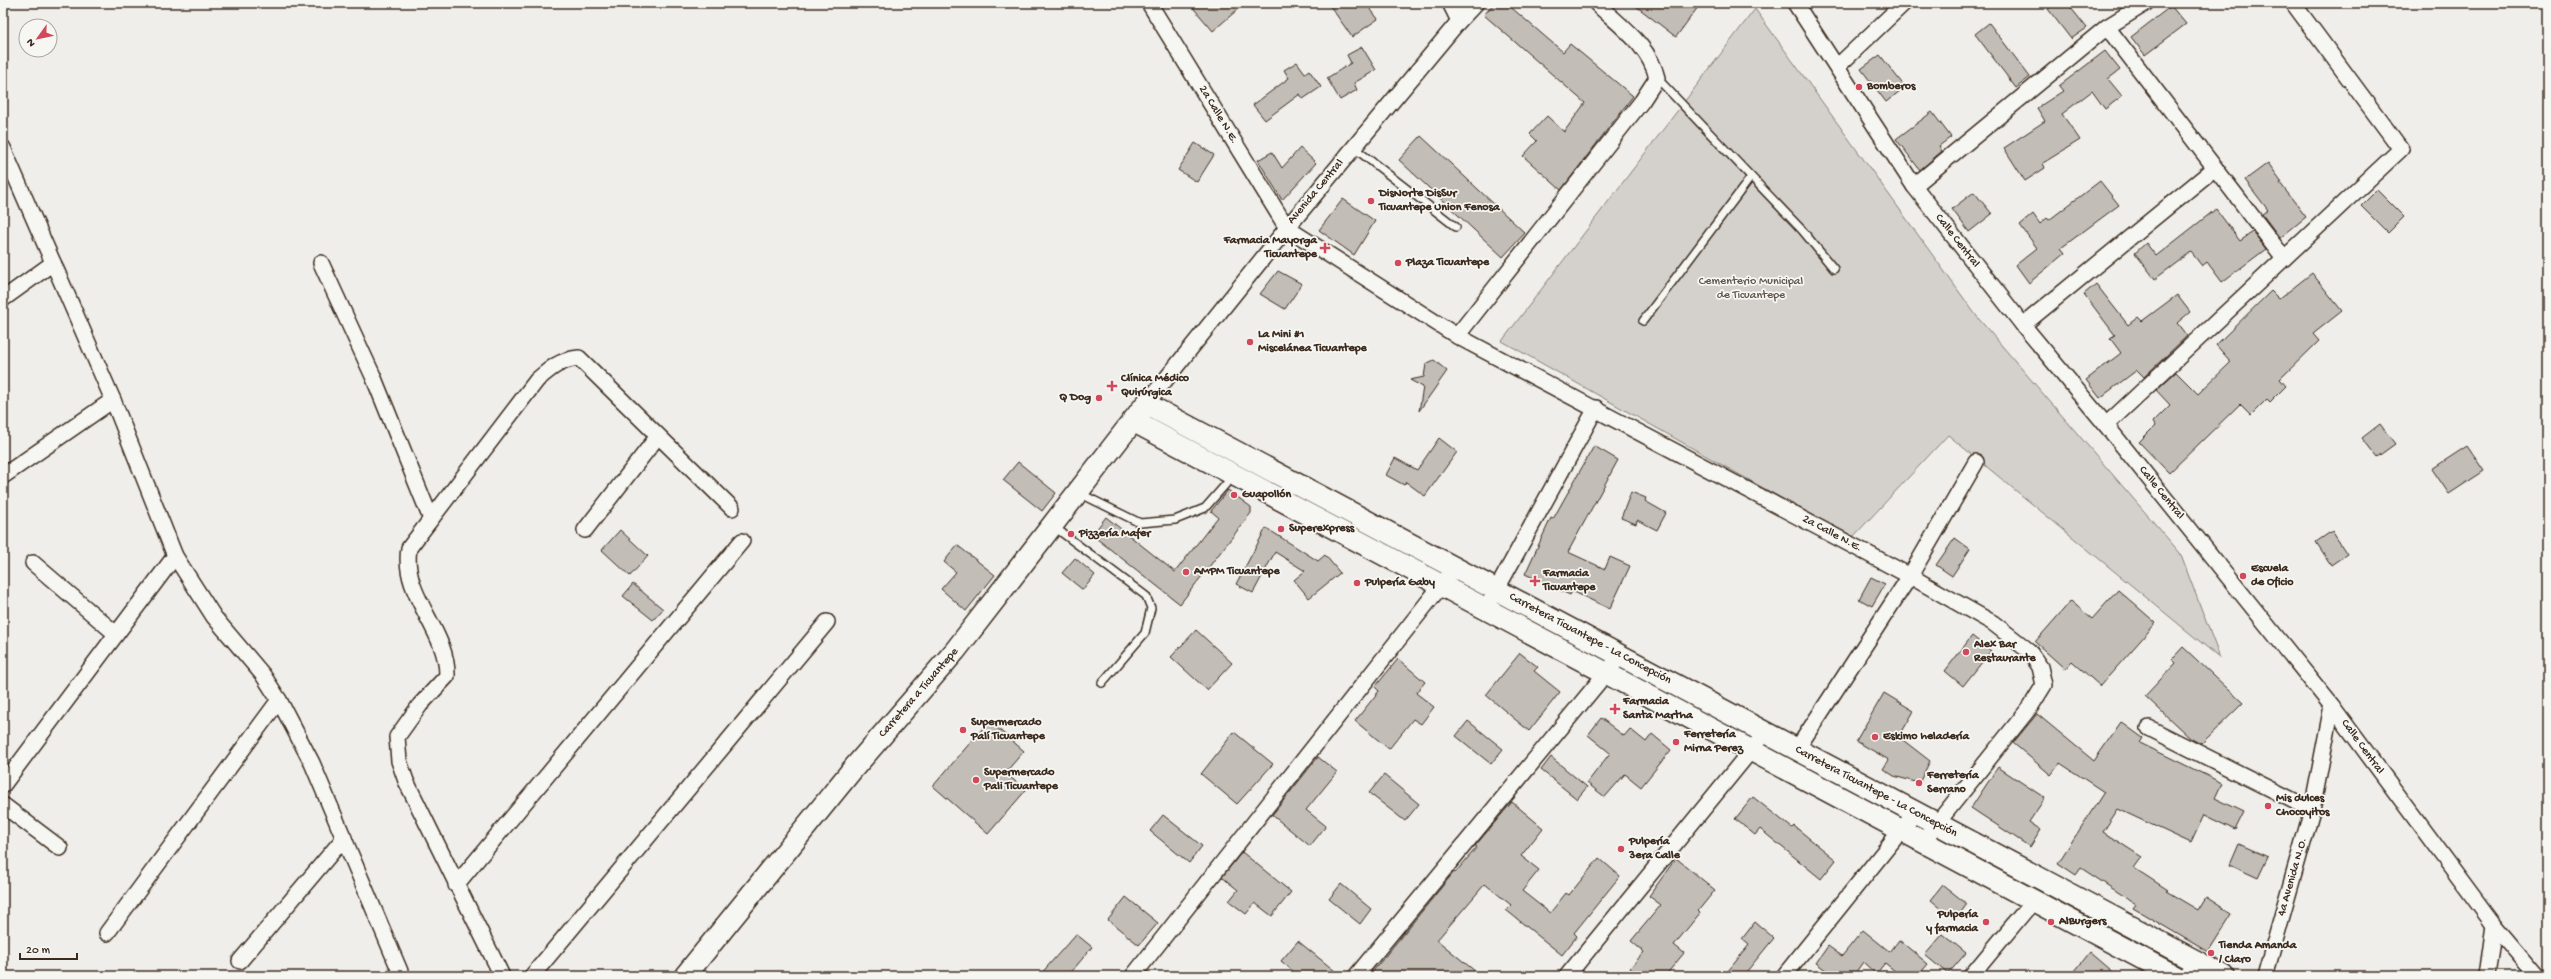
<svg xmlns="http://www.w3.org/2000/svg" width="2551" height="979" viewBox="0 0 2551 979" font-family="'Gochi Hand',sans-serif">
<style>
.green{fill:#d4d1cc;stroke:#887e75}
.building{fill:#c2bdb7;stroke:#3b2a1e}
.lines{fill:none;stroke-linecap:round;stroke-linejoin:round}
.lane-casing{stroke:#3b2a1e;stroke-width:10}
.street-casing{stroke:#3b2a1e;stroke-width:18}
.secondary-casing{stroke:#3b2a1e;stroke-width:24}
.lane{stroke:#f6f6f2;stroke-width:7}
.street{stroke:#f6f6f2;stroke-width:15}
.secondary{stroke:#f6f6f2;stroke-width:21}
.poi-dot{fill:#d1495b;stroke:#f6f6f2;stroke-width:1.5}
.labels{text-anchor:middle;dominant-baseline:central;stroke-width:3.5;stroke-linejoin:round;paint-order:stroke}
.poi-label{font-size:12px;font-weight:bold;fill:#3b2a1e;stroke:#f6f6f2;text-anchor:start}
.street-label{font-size:12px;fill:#3b2a1e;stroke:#f6f6f2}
.park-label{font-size:12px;fill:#61544a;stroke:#f6f6f2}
</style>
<rect width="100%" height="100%" fill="#efeeea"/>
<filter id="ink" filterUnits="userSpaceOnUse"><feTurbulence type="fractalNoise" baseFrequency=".025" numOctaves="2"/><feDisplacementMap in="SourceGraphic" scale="8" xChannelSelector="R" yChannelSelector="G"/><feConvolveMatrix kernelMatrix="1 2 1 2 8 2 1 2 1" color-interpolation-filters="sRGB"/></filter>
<g filter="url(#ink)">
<polygon class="green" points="1755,9 1978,318 2180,553 2220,658 1948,435 1852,538 1502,341"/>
<g class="building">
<polygon points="1189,3 1245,3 1213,31"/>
<polygon points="1328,3 1366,3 1378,19 1352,37"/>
<polygon points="1494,3 1506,3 1563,52 1570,44 1633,96 1561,190 1523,156 1537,141 1530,134 1547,116 1564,132 1585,103 1484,15"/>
<polygon points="1632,3 1701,3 1676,37"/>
<polygon points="2057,3 2067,3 2087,28 2071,39 2048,9"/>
<polygon points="2171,6 2186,24 2145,55 2131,37"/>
<polygon points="1989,23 2030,77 2016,88 1975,34"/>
<polygon points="1362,47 1376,70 1354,83 1357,90 1340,100 1327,78 1351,63 1347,55"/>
<polygon points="2105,51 2120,70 2108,79 2122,96 2105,109 2092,91 2062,114 2080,140 2043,163 2045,168 2025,181 2004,148 2045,121 2037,108 2063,91 2059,86"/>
<polygon points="1880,55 1905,87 1886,102 1861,69"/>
<polygon points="1297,62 1305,73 1309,70 1321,87 1303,99 1300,94 1265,120 1253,105 1289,78 1284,70"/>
<polygon points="1932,112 1951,137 1939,146 1942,151 1920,170 1896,139"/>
<polygon points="1421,136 1525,233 1503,257 1399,160"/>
<polygon points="1195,143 1214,155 1197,182 1178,170"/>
<polygon points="1300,148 1316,163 1282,200 1258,160 1272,152 1282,168"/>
<polygon points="2268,163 2282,182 2280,183 2306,217 2280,238 2262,214 2268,210 2245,180"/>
<polygon points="2100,181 2119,205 2061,248 2065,253 2029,283 2016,265 2037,248 2020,225 2033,214 2040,224 2047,218 2049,220"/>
<polygon points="2377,190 2404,217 2388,233 2361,206"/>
<polygon points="1974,192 1992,214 1969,232 1952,209"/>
<polygon points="1343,199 1375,221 1354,255 1319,230"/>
<polygon points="2216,209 2240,241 2253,232 2266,249 2222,282 2207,262 2202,266 2191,252 2155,279 2135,253 2146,243 2156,256"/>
<polygon points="1278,271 1302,284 1285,309 1260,294"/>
<polygon points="2312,273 2342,311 2313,334 2319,341 2280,379 2286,386 2270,402 2267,399 2251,415 2240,404 2169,473 2139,442 2155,426 2153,422 2170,405 2156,390 2176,372 2198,394 2231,362 2216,345 2271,291 2279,299"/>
<polygon points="2096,284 2128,325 2138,317 2142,321 2177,295 2190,312 2177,323 2187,336 2144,377 2137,370 2100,398 2086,380 2121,353 2110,338 2115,335 2084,294"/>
<polygon points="1434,360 1447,371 1419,411 1423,387 1410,380 1424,377 1426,364"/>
<polygon points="2380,424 2395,444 2377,457 2362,438"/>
<polygon points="1439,438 1457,452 1425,496 1406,482 1404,485 1386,475 1395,458 1417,470"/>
<polygon points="1594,446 1618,460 1568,552 1605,569 1610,557 1630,566 1610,609 1572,591 1570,595 1525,574 1551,518 1553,519"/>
<polygon points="2467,446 2484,471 2449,494 2432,469"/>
<polygon points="1018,462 1056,493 1042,511 1003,480"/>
<polygon points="1228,490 1251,507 1251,513 1180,604 1092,535 1106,517 1175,572 1218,517 1211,511"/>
<polygon points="1631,492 1646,498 1645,501 1666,513 1657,530 1637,520 1636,524 1621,518"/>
<polygon points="1266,528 1318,561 1325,555 1340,573 1309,598 1294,580 1305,571 1275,552 1253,593 1236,584"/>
<polygon points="620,530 648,556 630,576 602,550"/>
<polygon points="2332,531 2347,554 2331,565 2316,542"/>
<polygon points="1955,538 1970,549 1952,576 1936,565"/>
<polygon points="957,545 995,575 966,611 941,589 956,572 944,562"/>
<polygon points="1075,558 1095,575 1083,590 1062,573"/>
<polygon points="1871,577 1885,584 1872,606 1859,599"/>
<polygon points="633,584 663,609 653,620 623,596"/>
<polygon points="2118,590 2156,623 2100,686 2072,661 2065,669 2035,642 2071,601 2092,619"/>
<polygon points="1196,630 1232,663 1207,690 1171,657"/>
<polygon points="1972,636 1991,651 1963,686 1945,671"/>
<polygon points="2183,647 2243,703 2201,744 2190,738 2145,696 2176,663 2172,659"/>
<polygon points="1520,653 1538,667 1534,671 1560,692 1529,731 1486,695"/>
<polygon points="1398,659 1425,682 1416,693 1434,707 1421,724 1413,719 1389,749 1355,721 1379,691 1375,687"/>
<polygon points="1884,693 1914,711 1899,737 1930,761 1919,783 1894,776 1883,769 1889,760 1856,741"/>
<polygon points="2037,714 2094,761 2121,722 2143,738 2140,743 2222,783 2215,798 2244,812 2235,830 2204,815 2191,843 2118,809 2103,832 2142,857 2134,868 2168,890 2166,891 2198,910 2206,897 2232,914 2208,952 2133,908 2136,904 2081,868 2076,875 2058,863 2104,792 2060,763 2051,775 2013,743"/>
<polygon points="1601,718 1624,736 1630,729 1646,742 1652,734 1671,750 1641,787 1625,774 1605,797 1587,783 1610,753 1588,735"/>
<polygon points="989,721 1024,751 1005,773 1026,790 988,834 933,786"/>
<polygon points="1468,721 1503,749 1491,764 1456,736"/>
<polygon points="1234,732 1273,764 1237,804 1201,774"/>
<polygon points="1318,757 1337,772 1306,810 1326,826 1310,846 1272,815"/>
<polygon points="1551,757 1587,787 1577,799 1541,770"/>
<polygon points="1998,767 2045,798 2029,822 2041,830 2030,847 1971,808"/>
<polygon points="1384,775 1419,804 1405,821 1369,793"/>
<polygon points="1753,797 1792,828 1794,826 1836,860 1821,879 1760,829 1755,835 1735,819"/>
<polygon points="1512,802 1543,828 1521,856 1539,870 1522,891 1550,913 1566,893 1569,895 1599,858 1620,876 1574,933 1577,936 1562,955 1506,910 1511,905 1485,884 1437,940 1481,976 1369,976 1454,872 1455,873 1477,847 1475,846"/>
<polygon points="1163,815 1202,846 1189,863 1150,831"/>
<polygon points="2239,844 2268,857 2258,878 2230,865"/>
<polygon points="1242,852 1291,892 1272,916 1255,903 1246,914 1229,901 1238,890 1222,877"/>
<polygon points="1676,858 1715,890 1698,911 1700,913 1674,945 1684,953 1665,976 1640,976 1630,968 1644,952 1631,941 1661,905 1649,896"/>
<polygon points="1341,884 1371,909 1360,924 1329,899"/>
<polygon points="1943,885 1967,904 1955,920 1931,900"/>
<polygon points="1126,897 1158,923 1139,945 1108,920"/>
<polygon points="1755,922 1774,938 1743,976 1724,976 1749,945 1742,939"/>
<polygon points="1863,930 1890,952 1899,940 1928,964 1918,976 1901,976 1885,963 1876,974 1863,962 1853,976 1834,976 1816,963 1828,946 1842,956"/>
<polygon points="1076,934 1092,947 1068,976 1039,976"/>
<polygon points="1943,934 1966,953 1948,974 1925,955"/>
<polygon points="1298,941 1341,976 1299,976 1281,961"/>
<polygon points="2090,952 2118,976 2071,976"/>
</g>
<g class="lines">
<g class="lane-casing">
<g id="lane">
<polyline points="1657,78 1802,230 1834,269"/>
<polyline points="1353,147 1456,227"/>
<polyline points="1643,321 1751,177"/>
<polyline points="1079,493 1140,523 1175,520 1205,508 1233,476"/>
<polyline points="1053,526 1146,596 1151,608 1145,633 1102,683"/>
</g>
</g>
<g class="street-casing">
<g id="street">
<polyline points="1149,3 1287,228 1457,336 1910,576 1993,623 2029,651 2040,667 2044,685 2031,706 1923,841"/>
<polyline points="1450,3 1459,21"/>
<polyline points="1795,3 1914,186 2023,325 2106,425 2332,706 2494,925 2537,976"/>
<polyline points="2107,27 2284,258"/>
<polyline points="1837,67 1904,3"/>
<polyline points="3,148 113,400 175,556 214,617 263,675 279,700 312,763 402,976"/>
<polyline points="1914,186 2107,27 2146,3"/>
<polyline points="321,263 373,376 431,519"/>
<polyline points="3,299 53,263"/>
<polyline points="2023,325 2215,168"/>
<path d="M1457 336 1642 101 1657 78C1650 46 1619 25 1596 3"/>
<polyline points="1146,404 1287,228 1459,21 1476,3"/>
<polyline points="2106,425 2401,149 2293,3"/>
<polyline points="3,476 113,400"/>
<polyline points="585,530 658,436"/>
<polyline points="33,563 116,634"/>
<polyline points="1492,598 1596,408"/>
<polyline points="2149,728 2312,810"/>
<polyline points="1797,749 1910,576 1976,462"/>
<polyline points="3,785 175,556"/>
<polyline points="3,805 60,848"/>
<polyline points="456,885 742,541"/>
<polyline points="107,933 279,700"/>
<polyline points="240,961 344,838"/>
<path d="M502 976 406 781 399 761 397 737 420 705 447 676C448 630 401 596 409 548L537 380C551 368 560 360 579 358L732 508"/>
<polyline points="532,976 827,622"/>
<polyline points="1133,976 1447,578"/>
<polyline points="1356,976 1621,655"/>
<polyline points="1567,976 1757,743"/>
<polyline points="1784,976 1915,813"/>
<polyline points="1971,976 2034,900"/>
<polyline points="2184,976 2197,960"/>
<polyline points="2265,976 2312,810 2332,706"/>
<polyline points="2487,976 2494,925"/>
</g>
</g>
<g class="secondary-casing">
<g id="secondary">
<polyline points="1133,421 2175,976"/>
<polyline points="685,976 852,770 955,651 1146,404 2224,976"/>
</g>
</g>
<use href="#lane" class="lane"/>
<use href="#street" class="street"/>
<use href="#secondary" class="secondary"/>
</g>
</g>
<g class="poi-dot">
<circle cx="1859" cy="87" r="4"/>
<circle cx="1371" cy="201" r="4"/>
<path d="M1323 242h4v4h4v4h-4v4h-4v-4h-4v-4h4z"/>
<circle cx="1398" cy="263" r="4"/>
<circle cx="1250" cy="342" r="4"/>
<path d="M1110 380h4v4h4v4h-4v4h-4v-4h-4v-4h4z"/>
<circle cx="1099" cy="398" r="4"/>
<circle cx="1234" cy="495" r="4"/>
<circle cx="1281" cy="529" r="4"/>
<circle cx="1071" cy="534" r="4"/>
<circle cx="1186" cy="572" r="4"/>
<circle cx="2243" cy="576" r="4"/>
<path d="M1533 575h4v4h4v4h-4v4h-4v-4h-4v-4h4z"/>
<circle cx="1357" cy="583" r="4"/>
<circle cx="1966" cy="652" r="4"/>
<path d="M1613 703h4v4h4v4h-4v4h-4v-4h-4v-4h4z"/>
<circle cx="963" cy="730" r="4"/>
<circle cx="1875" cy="737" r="4"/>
<circle cx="1676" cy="742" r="4"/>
<circle cx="976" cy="780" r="4"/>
<circle cx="1919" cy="783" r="4"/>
<circle cx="2268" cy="806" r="4"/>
<circle cx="1621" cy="849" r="4"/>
<circle cx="1986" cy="922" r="4"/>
<circle cx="2051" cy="922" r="4"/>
<circle cx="2211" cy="953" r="4"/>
</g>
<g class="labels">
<g class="poi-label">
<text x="1867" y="87">Bomberos</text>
<text x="1379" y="194">DisNorte DisSur<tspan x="1379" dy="14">Ticuantepe Union Fenosa</tspan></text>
<text x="1317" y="241" text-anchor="end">Farmacia Mayorga<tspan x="1317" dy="14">Ticuantepe</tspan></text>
<text x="1406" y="263">Plaza Ticuantepe</text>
<text x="1258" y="335">La Mini #1<tspan x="1258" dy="14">Miscelánea Ticuantepe</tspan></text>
<text x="1121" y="379">Clínica Médico<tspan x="1121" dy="14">Quirúrgica</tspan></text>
<text x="1091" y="398" text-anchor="end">Q Dog</text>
<text x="1242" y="495">Guapollón</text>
<text x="1289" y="529">Superexpress</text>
<text x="1079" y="534">Pizzería Mafer</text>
<text x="2251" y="569">Escuela<tspan x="2251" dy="14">de Oficio</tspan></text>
<text x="1194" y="572">AMPM Ticuantepe</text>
<text x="1543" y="574">Farmacia<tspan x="1543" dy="14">Ticuantepe</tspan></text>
<text x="1365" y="583">Pulpería Gaby</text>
<text x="1974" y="645">Alex Bar<tspan x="1974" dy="14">Restaurante</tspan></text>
<text x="1623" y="702">Farmacia<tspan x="1623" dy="14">Santa Martha</tspan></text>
<text x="971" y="723">Supermercado<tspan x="971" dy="14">Palí Ticuantepe</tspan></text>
<text x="1684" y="735">Ferretería<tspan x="1684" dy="14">Mirna Perez</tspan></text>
<text x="1883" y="737">Eskimo heladería</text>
<text x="984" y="773">Supermercado<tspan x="984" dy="14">Pali Ticuantepe</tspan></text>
<text x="1927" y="776">Ferretería<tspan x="1927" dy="14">Serrano</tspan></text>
<text x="2276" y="799">Mis dulces<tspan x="2276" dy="14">Chocoyitos</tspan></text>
<text x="1629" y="842">Pulpería<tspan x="1629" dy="14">3era Calle</tspan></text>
<text x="1978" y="915" text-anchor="end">Pulpería<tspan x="1978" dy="14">y farmacia</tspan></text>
<text x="2059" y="922">AlBurgers</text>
<text x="2219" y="946">Tienda Amanda<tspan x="2219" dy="14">/ Claro</tspan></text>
</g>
<g class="street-label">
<text transform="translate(1218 115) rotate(59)">2a Calle N.E.</text>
<text transform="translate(1316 192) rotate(-50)">Avenida Central</text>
<text transform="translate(1957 241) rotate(52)">Calle Central</text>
<text transform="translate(2161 493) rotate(51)">Calle Central</text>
<text transform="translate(1832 534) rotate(28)">2a Calle N.E.</text>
<text transform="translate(1590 639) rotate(28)">Carretera Ticuantepe - La Concepción</text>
<text transform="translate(919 693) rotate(-49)">Carretera a Ticuantepe</text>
<text transform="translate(2362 747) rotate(54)">Calle Central</text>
<text transform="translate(1876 792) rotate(28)">Carretera Ticuantepe - La Concepción</text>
<text transform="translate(2293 877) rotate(-74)">4a Avenida N.O.</text>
</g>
<g class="park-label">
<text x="1751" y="282">Cementerio Municipal<tspan x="1751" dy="14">de Ticuantepe</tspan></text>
</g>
</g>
<rect width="2551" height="979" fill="none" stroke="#f6f6f2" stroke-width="16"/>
<rect x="8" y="8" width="2535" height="963" fill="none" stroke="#3b2a1e" stroke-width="1.5" filter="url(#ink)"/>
<g transform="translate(38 38) rotate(237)"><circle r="19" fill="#f6f6f2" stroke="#aba49d"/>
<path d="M0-3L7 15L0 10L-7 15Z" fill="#d1495b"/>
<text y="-6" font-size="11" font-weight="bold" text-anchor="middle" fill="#3b2a1e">N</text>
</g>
<path d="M20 953v6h57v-6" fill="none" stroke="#3b2a1e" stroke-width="2"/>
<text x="26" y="953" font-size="12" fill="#3b2a1e" stroke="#f6f6f2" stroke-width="3" paint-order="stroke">20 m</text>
</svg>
